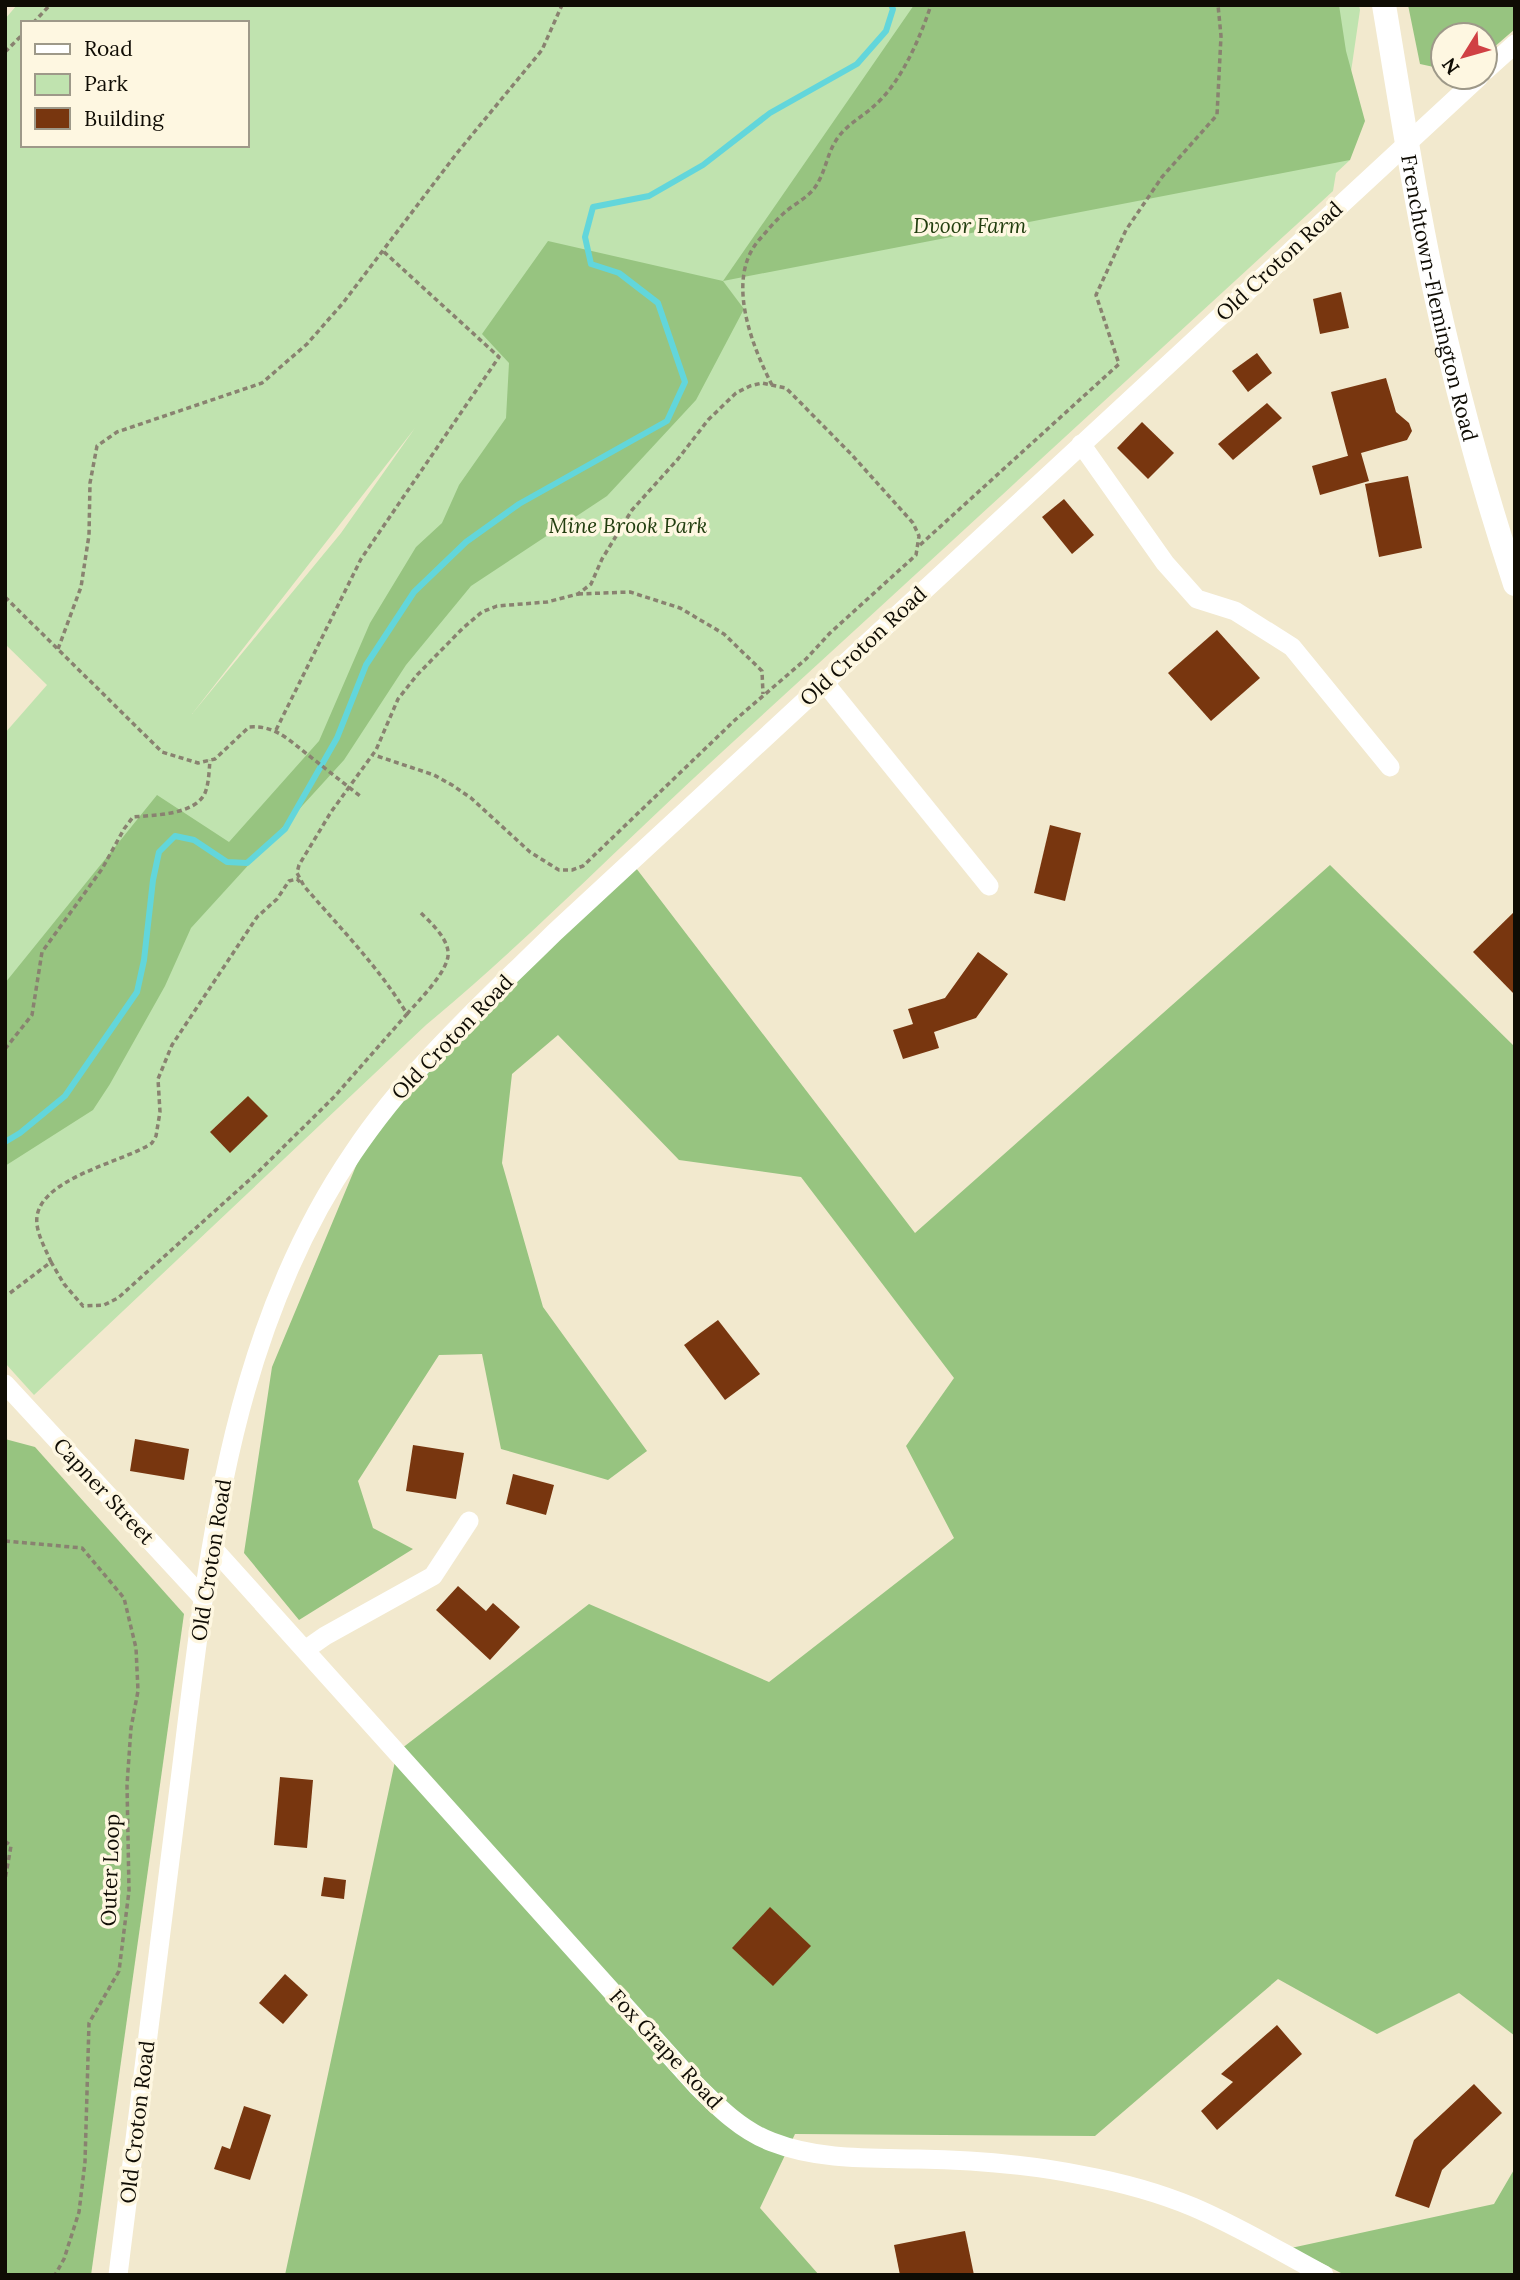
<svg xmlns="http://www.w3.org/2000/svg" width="1520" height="2280" viewBox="0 0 1520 2280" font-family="Lora,serif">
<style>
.green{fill:#c0e3af;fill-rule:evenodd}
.forest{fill:#97c480}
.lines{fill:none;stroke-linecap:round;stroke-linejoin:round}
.stream{stroke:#62d6db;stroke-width:6}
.building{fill:#78360f}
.path{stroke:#898270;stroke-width:3.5;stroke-dasharray:5 3.5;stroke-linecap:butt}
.minor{stroke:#fff;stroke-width:19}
.major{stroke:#fff;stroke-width:24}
.labels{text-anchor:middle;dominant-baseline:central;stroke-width:7;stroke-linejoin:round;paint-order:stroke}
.park-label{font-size:21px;font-style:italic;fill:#223e0f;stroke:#fef7e1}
.street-label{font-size:21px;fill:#0f0c04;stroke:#fef7e1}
</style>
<rect width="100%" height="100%" fill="#f2e9ce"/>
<path class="green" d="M17 5H1359L1360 10 1339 154 1350 160 1336 173 1333 191C1129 378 926 565 722 752 623 843 529 939 426 1025L34 1395 5 1363V733L47 685 5 644V19ZM23 23H247V145H23ZM415 428 341 533 192 714Z"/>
<g class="forest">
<polygon points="914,5 1339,5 1346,51 1365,121 1350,160 723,281 744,309 696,400 607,496 471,586 406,665 344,760 191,928 165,986 110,1084 93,1110 5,1166 5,983 157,795 229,842 319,741 370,623 416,547 442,523 459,485 506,418 509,363 482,334 548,241 723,281"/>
<polygon points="1408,5 1515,5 1515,29 1485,55 1485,35 1443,35 1443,69 1420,64"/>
<polygon points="1330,865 1515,1047 1515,2036 1459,1993 1377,2034 1278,1979 1095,2136 795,2134 760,2208 819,2275 285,2275 397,1752 589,1604 769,1682 954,1538 906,1446 954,1378 801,1177 679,1160 558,1035 512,1074 502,1163 543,1307 647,1451 608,1480 501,1449 482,1354 439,1355 358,1481 373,1528 413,1549 299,1620 244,1553 272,1367 376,1118 507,987 636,868 915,1233"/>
<polygon points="5,1439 35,1447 184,1614 91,2275 5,2275"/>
<polygon points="1515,2168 1515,2275 1345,2275 1291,2248 1494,2204"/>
</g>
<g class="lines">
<polyline class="stream" points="5,1142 20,1133 65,1096 137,992 144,960 153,880 159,852 175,836 194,840 227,862 247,863 285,829 337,738 366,665 414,592 466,542 519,504 667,421 685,382 658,303 619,273 591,264 585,237 593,207 649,196 703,165 770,113 857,64 886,31 893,9 891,5"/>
</g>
<g class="building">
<polygon points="1341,292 1349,328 1320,334 1313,299"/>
<polygon points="1257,353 1272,373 1248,392 1232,371"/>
<polygon points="1386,378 1396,412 1409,423 1412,431 1407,440 1361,453 1369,481 1320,495 1312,466 1351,455 1348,456 1331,392"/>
<polygon points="1267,403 1282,418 1233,460 1218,444"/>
<polygon points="1142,422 1174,453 1148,479 1117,448"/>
<polygon points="1408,476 1422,548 1379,557 1365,484"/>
<polygon points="1064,499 1094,535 1072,554 1042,517"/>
<polygon points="1217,630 1260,678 1211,721 1168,673"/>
<polygon points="1050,825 1081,833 1065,901 1034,893"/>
<polygon points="1515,911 1515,995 1473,952"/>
<polygon points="978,952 1008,974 976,1018 934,1032 939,1048 903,1059 893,1030 913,1024 908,1009 945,998"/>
<polygon points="248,1096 268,1116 230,1153 210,1132"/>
<polygon points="718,1320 760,1374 725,1400 684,1345"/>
<polygon points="135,1439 189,1449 184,1480 130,1471"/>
<polygon points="413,1445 464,1453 456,1499 406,1491"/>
<polygon points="513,1474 554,1485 546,1515 506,1504"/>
<polygon points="458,1586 486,1611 493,1603 520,1627 490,1660 436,1610"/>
<polygon points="280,1777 313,1780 307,1848 274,1845"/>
<polygon points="324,1877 346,1880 344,1899 321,1896"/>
<polygon points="770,1907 811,1946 773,1986 732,1948"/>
<polygon points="285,1974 308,1995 283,2024 259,2003"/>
<polygon points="1277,2025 1302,2054 1217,2130 1201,2111 1233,2082 1221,2074"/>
<polygon points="1474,2084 1502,2113 1442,2170 1429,2208 1395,2196 1414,2140"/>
<polygon points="244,2106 271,2115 250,2180 214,2169 222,2146 230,2149"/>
<polygon points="965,2231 974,2275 900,2275 894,2245"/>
</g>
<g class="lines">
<g class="path">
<polyline points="33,23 50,5"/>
<polyline points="5,52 23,34"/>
<path d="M772 385C752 346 725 279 759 240 767 231 775 221 784 213 793 205 805 199 813 190 825 175 826 157 835 142 844 126 861 118 874 106 901 83 920 38 931 5"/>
<polyline points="920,545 1119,364 1096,295 1126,230 1162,177 1217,115 1221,36 1218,5"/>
<polyline points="578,594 630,592 680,608 724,634 762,671 763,694"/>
<path d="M5 597 162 752 198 763 215 759 249 727C265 726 275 730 288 739L360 796"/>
<polyline points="58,649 81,587 89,535 90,483 97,446 117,432 262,383 307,344 343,303 457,153 542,50 562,5"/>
<polyline points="276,730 361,559 499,357 383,251"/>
<path d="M407 1014C419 1000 451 969 448 951 446 936 429 921 419 911"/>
<path d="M5 1049 32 1015 42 952 102 869 124 829 133 817C154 815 195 815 205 793 209 783 209 771 210 760"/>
<path d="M51 1262C46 1250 39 1238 37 1225 31 1179 123 1163 152 1143L156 1136 160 1112 158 1079 172 1045 257 917 277 899 289 881 297 879 300 882"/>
<path d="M10 1293 51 1262 64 1284 83 1306 104 1305 118 1298 256 1174 334 1097 407 1014C379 967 339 927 304 886L297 873 299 865 331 812 376 750 398 699 417 675 463 628 482 612 497 606 547 602 578 594 591 584 602 559 632 510 678 459 708 420 736 393 750 386 762 383 786 388 852 455 913 523 919 536 916 555 830 633 806 659 735 720 583 866 572 870H559L546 862 530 852 471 798 452 785 434 775 374 755"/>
<polyline points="5,1541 82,1548 124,1598 136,1648 138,1691 131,1728 127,1785 129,1891 119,1971 89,2023 85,2162 79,2212 64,2259 55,2275"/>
<polyline points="5,1841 11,1846 5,1880"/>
</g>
<g class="minor">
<polyline points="1485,71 1515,44"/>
<polyline points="1081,444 1165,563 1197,599 1235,611 1292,647 1390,767"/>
<polyline points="824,682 989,886"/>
<polyline points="5,1384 203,1598"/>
<path d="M212 1547 696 2085C718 2107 742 2131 772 2142 818 2160 869 2158 918 2159 972 2160 1027 2164 1081 2175 1119 2182 1157 2192 1193 2207 1238 2226 1281 2252 1324 2275"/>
<polyline points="305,1650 325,1636 433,1576 469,1521"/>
<path d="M118 2275C138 2115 158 1955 178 1796 206 1575 224 1342 353 1153 409 1069 484 1002 555 932L1479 77"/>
</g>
<path class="major" id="s1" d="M1384 5C1403 118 1420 233 1447 344 1466 425 1489 505 1515 584"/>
</g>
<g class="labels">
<g class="park-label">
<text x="970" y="225">Dvoor Farm</text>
<text x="628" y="525">Mine Brook Park</text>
</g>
<g class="street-label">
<text transform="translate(1279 261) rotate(-43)">Old Croton Road</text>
<text stroke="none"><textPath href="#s1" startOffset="298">Frenchtown-Flemington Road</textPath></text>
<text transform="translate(863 646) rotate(-43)">Old Croton Road</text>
<text transform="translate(452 1037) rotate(-46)">Old Croton Road</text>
<text transform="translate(104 1491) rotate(47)">Capner Street</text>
<text transform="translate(211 1560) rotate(-81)">Old Croton Road</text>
<text transform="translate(110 1870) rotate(-88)">Outer Loop</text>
<text transform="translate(666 2049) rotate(47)">Fox Grape Road</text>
<text transform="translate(137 2122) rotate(-83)">Old Croton Road</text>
</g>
</g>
<rect width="1520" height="2280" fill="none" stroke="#0f0c04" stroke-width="14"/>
<rect x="21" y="21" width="228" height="126" fill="#fef7e1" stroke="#9e9989" stroke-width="2"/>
<rect x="35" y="44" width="35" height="10" fill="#ffffff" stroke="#9e9989" stroke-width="2"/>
<text x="84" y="56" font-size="21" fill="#0f0c04">Road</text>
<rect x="35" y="74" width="35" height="21" fill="#c0e3af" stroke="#9e9989" stroke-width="2"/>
<text x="84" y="91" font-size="21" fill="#0f0c04">Park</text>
<rect x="35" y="108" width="35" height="21" fill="#78360f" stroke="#9e9989" stroke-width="2"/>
<text x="84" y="126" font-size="21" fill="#0f0c04">Building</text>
<g transform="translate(1464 56) rotate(233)"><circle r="33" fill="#fef7e1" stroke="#9e9989" stroke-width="2"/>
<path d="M0-5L12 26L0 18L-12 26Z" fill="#d04144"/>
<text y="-10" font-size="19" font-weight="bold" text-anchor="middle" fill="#0f0c04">N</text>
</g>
</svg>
